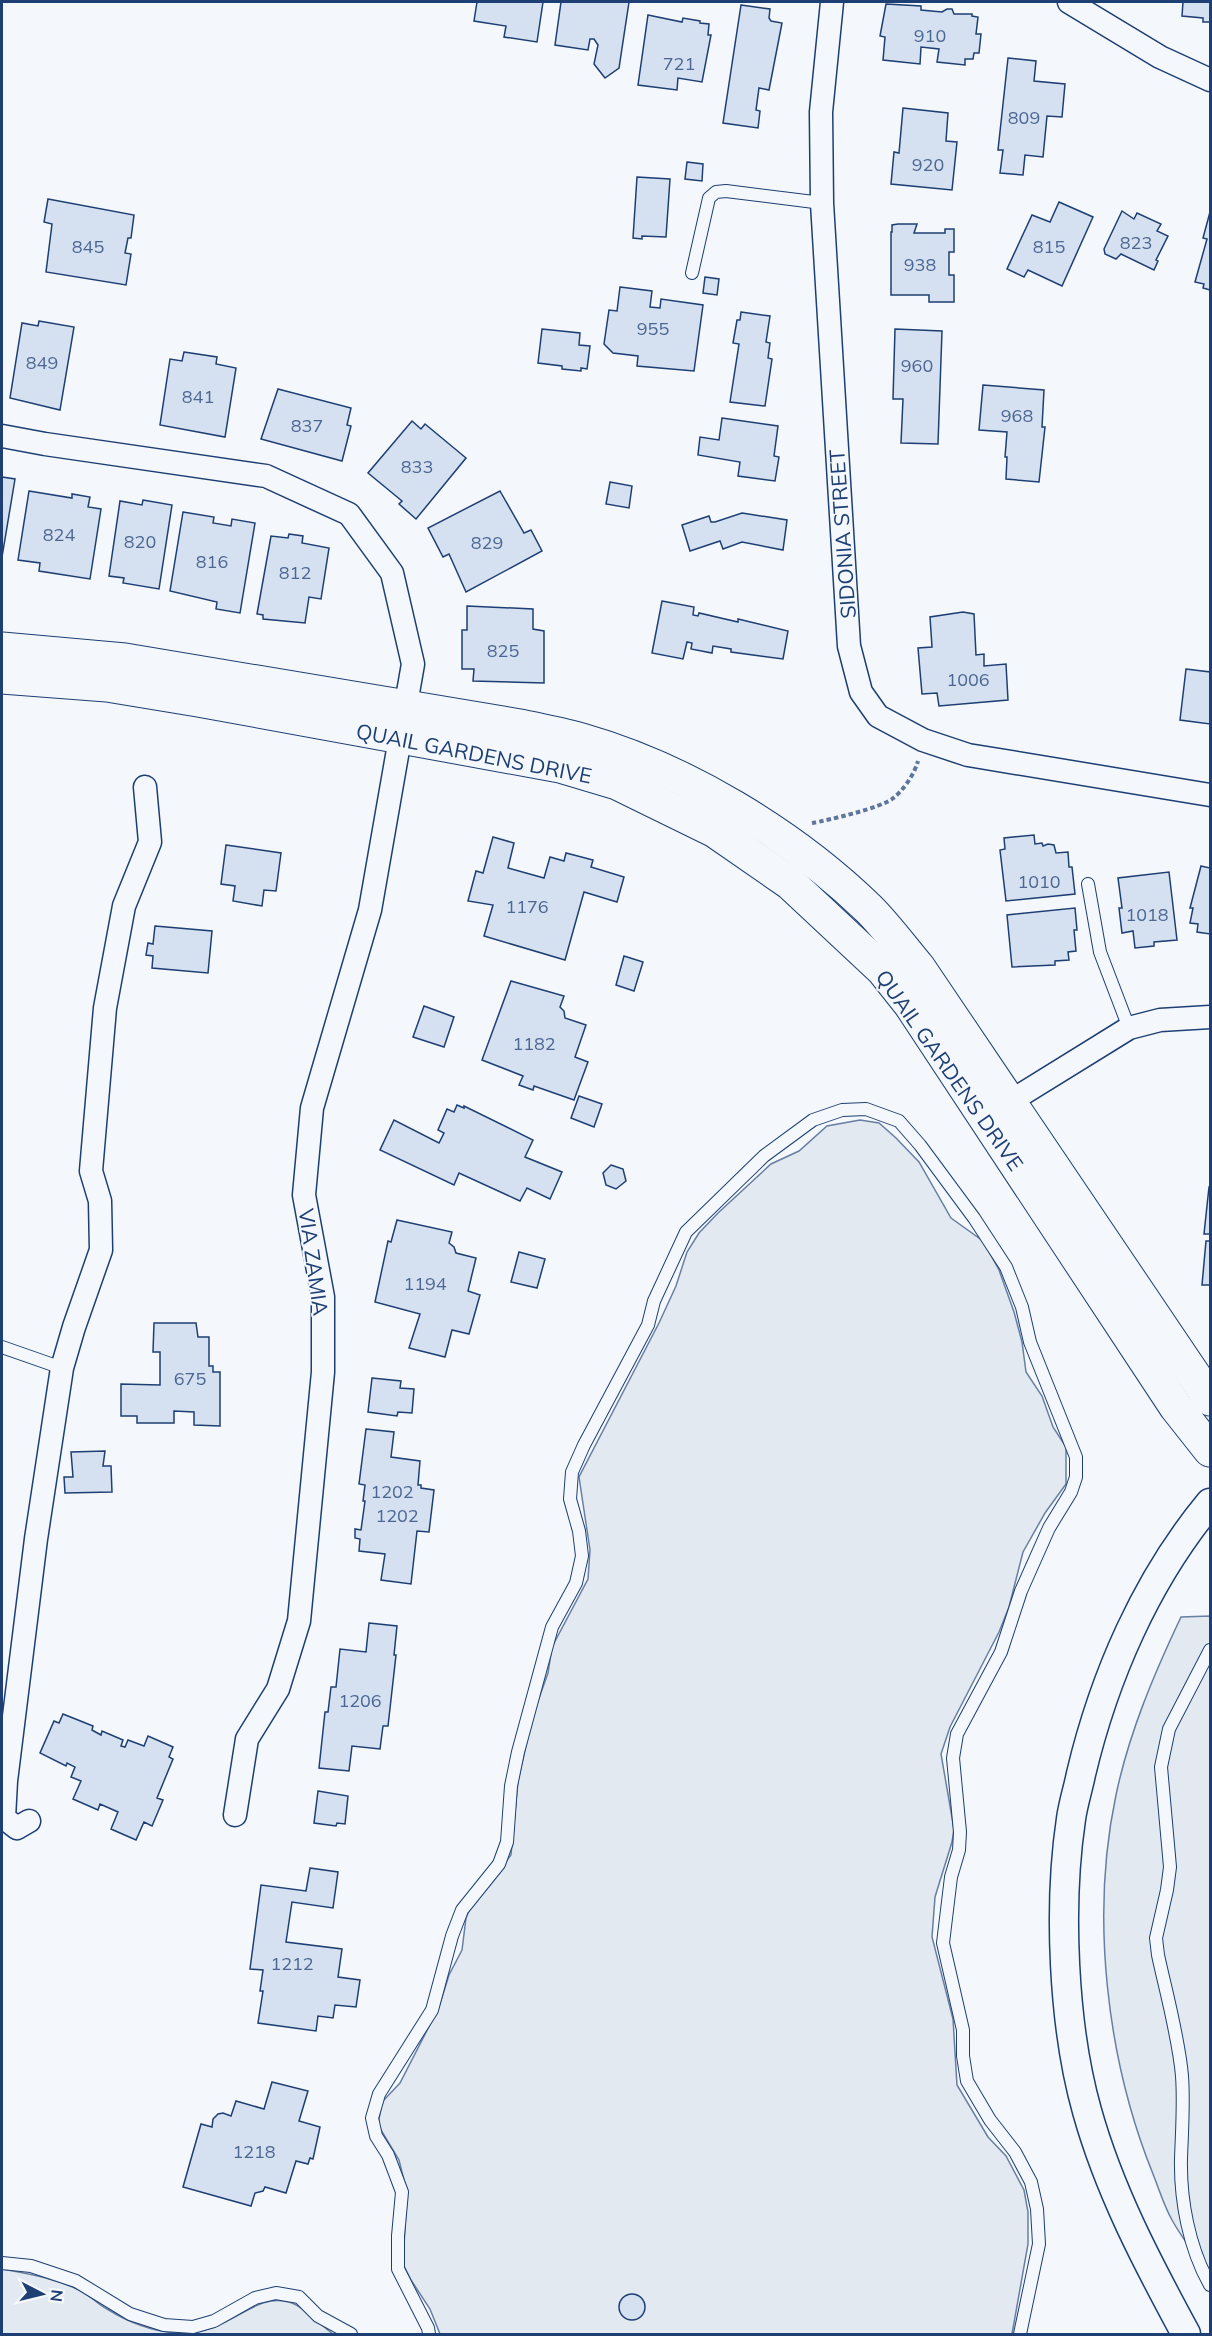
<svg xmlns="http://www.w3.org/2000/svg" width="1212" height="2336" viewBox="0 0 1212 2336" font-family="Mulish,sans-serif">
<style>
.green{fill:#e3e9f0;stroke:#687fa3;stroke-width:1.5}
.building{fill:#d5e0f0;stroke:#1d3f73;stroke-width:1.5}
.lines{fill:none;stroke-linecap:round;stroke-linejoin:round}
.service-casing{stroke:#1d3f73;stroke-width:14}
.minor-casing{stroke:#1d3f73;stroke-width:25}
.tertiary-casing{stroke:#1d3f73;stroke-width:31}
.secondary-casing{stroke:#1d3f73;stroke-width:35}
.path{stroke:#5e769c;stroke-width:4;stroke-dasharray:4.5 3;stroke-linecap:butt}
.service{stroke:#f4f7fb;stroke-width:12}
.minor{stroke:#f4f7fb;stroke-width:22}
.tertiary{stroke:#f4f7fb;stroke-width:28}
.secondary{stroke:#f4f7fb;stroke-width:33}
.labels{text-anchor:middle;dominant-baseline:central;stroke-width:4.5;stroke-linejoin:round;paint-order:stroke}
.number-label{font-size:18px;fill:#4b6792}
.street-label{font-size:21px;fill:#1d3f73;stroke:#f4f7fb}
</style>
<rect width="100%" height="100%" fill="#f4f7fb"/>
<g class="green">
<polygon points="860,1120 879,1123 896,1138 919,1162 951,1218 983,1241 999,1270 1014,1312 1022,1342 1026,1372 1042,1396 1053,1427 1066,1447 1066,1484 1045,1513 1023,1552 1009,1607 999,1632 950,1727 941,1754 954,1829 952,1842 935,1897 932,1937 953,2019 957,2085 988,2137 1006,2156 1024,2190 1028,2212 1028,2244 1012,2334 440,2334 430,2309 411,2280 403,2264 407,2192 399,2160 378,2125 382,2102 400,2083 439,2007 449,1975 462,1950 466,1918 470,1908 511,1855 518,1781 533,1715 548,1673 552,1647 588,1579 590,1550 579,1477 659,1323 676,1286 687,1252 699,1233 718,1213 771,1164 799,1151 827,1126"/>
<path d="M1210 1616V2277C1198 2258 1183 2240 1172 2220 1164 2206 1159 2189 1153 2174 1107 2060 1090 1917 1116 1795 1129 1733 1154 1674 1181 1617Z"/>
<path d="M2 2269C30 2274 59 2279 85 2293 93 2298 99 2305 107 2309 128 2322 152 2331 176 2333 193 2334 210 2330 225 2322 245 2313 265 2295 289 2302 305 2307 319 2324 333 2334H2Z"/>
</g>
<g class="building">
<polygon points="477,2 543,2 537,42 504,37 506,26 474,21"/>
<polygon points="561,2 629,2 619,68 605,78 594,64 598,45 594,39 590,39 588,50 555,45"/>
<polygon points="1183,2 1210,2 1210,22 1203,22 1203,18 1182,16"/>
<polygon points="886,4 921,6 921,10 942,12 947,9 952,9 954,14 972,14 972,16 978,17 976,34 981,34 979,53 974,53 973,59 965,59 965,65 937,62 939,49 921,47 920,64 883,60 885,37 880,36"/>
<polygon points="741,5 770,9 769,18 771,21 782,23 769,90 759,88 756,110 760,111 758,128 723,123"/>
<polygon points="648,15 682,22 683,18 700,21 700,23 709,24 708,35 711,35 702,82 678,78 677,90 638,85"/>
<polygon points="1008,58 1036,61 1034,81 1065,84 1062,117 1047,116 1043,157 1025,155 1023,175 1000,173 1003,150 998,150"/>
<polygon points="903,108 948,113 946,141 957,142 952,190 891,184 894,152 899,153"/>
<polygon points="687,162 703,164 702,181 685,179"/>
<polygon points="637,177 670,179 666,237 642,236 642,239 633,238"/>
<polygon points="48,199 134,215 131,238 128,238 125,253 131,254 126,285 46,272 52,224 44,222"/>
<polygon points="1059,202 1093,217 1062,286 1028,270 1024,277 1007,269 1032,215 1050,222"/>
<polygon points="1122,211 1134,219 1137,213 1161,224 1157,231 1168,236 1156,260 1158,261 1154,270 1121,254 1116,259 1105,254 1104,249"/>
<polygon points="1210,212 1210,290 1203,288 1204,284 1195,282 1207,239 1203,238"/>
<polygon points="898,224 917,224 914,233 945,233 945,229 954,229 954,252 949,252 949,275 954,275 954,302 929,302 929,295 891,295 891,232 892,232 892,225"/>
<polygon points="705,277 719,279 717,295 703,293"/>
<polygon points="620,287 652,291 650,307 660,308 661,299 703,305 694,371 637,366 638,356 613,353 604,344 609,310 617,311"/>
<polygon points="741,312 770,316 766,342 770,343 768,358 772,359 765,406 730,402 739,344 733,343 737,320 740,320"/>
<polygon points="39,321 74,327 60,410 10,398 22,323 38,326"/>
<polygon points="542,329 580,333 579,345 590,346 587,369 581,368 581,371 562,369 562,366 538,363"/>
<polygon points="895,329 942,331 938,444 901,443 903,399 893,399"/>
<polygon points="184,352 217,357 216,364 236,368 225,437 160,425 170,359 182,361"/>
<polygon points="983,385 1044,390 1042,427 1045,427 1039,482 1006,479 1007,457 1005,457 1007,432 979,430"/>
<polygon points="278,389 351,408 347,425 351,426 342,461 261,439"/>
<polygon points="722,418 778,426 774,456 779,457 775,481 738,476 740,462 698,455 700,437 719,440"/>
<polygon points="412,421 421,429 425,424 466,458 416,519 399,504 402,501 368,473"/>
<polygon points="2,477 15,479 2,557"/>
<polygon points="610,482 632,486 629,508 606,504"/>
<polygon points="29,491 72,498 72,494 90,497 88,507 101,509 90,579 39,571 40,563 18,560"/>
<polygon points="500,491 524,533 531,530 542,551 466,592 449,554 443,557 428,528"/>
<polygon points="143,500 172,505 159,589 123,583 124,578 109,576 120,501 142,505"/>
<polygon points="183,512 214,517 213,523 231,526 232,519 255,523 240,613 216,609 217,602 170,591"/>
<polygon points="742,513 787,520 783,550 742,542 723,549 720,541 690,551 682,525 709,516 711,522 715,522"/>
<polygon points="289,534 303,536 302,543 329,548 321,599 309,597 305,623 263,619 263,615 257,614 271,536 288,538"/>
<polygon points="662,601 694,607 693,615 698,616 699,613 738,622 738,619 788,631 783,659 731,652 731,649 713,646 712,653 691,649 692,643 687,642 683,659 652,653"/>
<polygon points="467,606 533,609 533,629 544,631 544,683 473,681 474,669 462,669 462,630 467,630"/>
<polygon points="963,612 974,614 976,655 984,654 984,666 1006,664 1008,700 939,706 937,693 922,694 918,648 932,647 930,617"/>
<polygon points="1186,669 1210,672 1210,724 1180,720"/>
<polygon points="1034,835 1035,844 1042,843 1043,846 1048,844 1054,845 1056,853 1068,852 1069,867 1072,867 1075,894 1006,901 1000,850 1005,849 1004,838"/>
<polygon points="493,837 514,843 508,868 544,878 550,857 564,861 566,853 593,860 591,867 624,877 617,902 584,892 565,960 484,936 493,905 468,901 476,871 483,873"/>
<polygon points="226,845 281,853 276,891 264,890 262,906 233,901 235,886 221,884"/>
<polygon points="1201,866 1210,868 1210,934 1197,932 1198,924 1190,923 1193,908 1190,908"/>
<polygon points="1169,872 1177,940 1154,942 1154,946 1135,948 1133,931 1122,933 1119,908 1122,908 1118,878"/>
<polygon points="1075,908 1077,930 1074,930 1076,951 1068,952 1069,960 1055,961 1055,965 1012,967 1007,915"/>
<polygon points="155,926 212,931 208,973 152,968 153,956 146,955 148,943 153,944"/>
<polygon points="624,956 643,962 634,991 616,985"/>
<polygon points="511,981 564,996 560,1007 564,1011 565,1018 586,1025 575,1057 588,1062 574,1100 534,1086 533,1090 519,1085 523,1076 482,1060"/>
<polygon points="424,1006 454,1017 444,1047 413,1037"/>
<polygon points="579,1096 602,1104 594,1127 571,1118"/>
<polygon points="457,1105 464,1108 464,1106 533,1140 525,1157 562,1172 550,1199 527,1188 520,1201 459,1173 454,1185 380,1150 394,1120 439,1143 444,1133 438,1130 447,1109 454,1112"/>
<polygon points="611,1165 623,1169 626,1181 616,1189 606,1185 603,1173"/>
<polygon points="1209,1187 1210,1187 1210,1234 1204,1234"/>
<polygon points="397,1220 452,1232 449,1243 454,1247 456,1253 476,1258 468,1291 480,1295 469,1334 452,1330 445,1357 409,1348 420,1314 375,1302 388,1241 391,1242"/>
<polygon points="1206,1241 1210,1241 1210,1285 1202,1285"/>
<polygon points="519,1252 545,1259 537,1288 511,1282"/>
<polygon points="154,1323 196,1323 198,1337 209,1337 209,1366 213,1366 213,1372 220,1372 220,1426 194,1425 194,1412 174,1411 174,1423 137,1423 137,1416 121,1416 121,1384 160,1385 160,1352 153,1352"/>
<polygon points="372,1378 401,1381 400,1388 414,1389 412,1413 398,1412 397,1416 368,1412"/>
<polygon points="366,1429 394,1432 391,1457 420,1461 418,1485 421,1485 421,1488 434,1490 429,1532 417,1531 411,1584 381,1580 385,1554 359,1551 360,1539 355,1538 355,1529 361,1530 365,1501 363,1501 365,1485 359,1484"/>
<polygon points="105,1451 103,1466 111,1466 112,1492 65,1493 64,1477 73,1477 71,1452"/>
<polygon points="369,1623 397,1626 394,1655 396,1655 388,1726 383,1726 380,1749 352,1746 349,1771 319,1768 325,1712 328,1712 331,1687 336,1687 340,1649 366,1652"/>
<polygon points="63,1714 93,1726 92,1730 101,1735 102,1731 123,1740 121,1746 125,1747 128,1740 144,1746 148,1736 173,1747 169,1757 173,1759 157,1798 163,1800 152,1826 144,1822 136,1840 111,1829 118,1812 100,1804 98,1810 73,1799 81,1781 71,1777 75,1767 67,1763 66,1766 40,1753 54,1721 59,1723"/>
<polygon points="318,1791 348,1796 345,1824 337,1823 336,1826 314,1823"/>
<polygon points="310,1868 338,1872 333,1908 292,1902 286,1942 342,1949 338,1977 360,1980 356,2007 335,2005 333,2018 318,2016 316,2031 258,2023 263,1991 260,1991 263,1970 250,1969 261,1885 306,1891"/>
<polygon points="272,2082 308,2091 299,2121 320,2127 313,2159 310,2158 308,2164 296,2161 286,2193 265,2187 263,2191 255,2193 251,2206 183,2187 201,2124 212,2127 213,2119 218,2114 223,2113 231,2116 236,2101 264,2109"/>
<circle cx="632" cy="2307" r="13"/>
</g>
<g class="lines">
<g class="service-casing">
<g id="service">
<polyline points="692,273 709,198 716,192 726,191 822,203"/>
<polyline points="1088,884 1100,952 1129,1028"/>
<polyline points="2,1347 62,1368"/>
<path d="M1210 1650 1169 1729 1161 1767 1170 1867 1167 1890 1156 1938 1158 1955C1166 1992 1179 2039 1182 2076 1184 2103 1182 2130 1181 2158 1180 2200 1189 2248 1210 2285"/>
<polyline points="2,2263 31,2266 76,2281 130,2314 164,2325 193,2327 214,2321 255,2298 276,2293 299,2297 318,2316 351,2334"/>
<polyline points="429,2334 428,2328 398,2269 398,2236 402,2192 388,2155 376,2136 372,2118 379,2094 432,2010 452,1936 462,1910 499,1864 507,1842 511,1786 518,1752 552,1627 576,1583 582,1556 579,1531 570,1499 572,1472 584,1445 648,1325 654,1301 686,1232 764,1156 813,1120 842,1110 866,1109 899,1121 920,1145 974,1218 1006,1267 1022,1307 1030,1342 1076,1457 1076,1477 1071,1492 1049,1528 1021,1591 1001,1652 957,1734 953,1758 960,1832 959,1850 951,1877 943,1943 963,2030 963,2056 967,2081 990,2120 1015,2152 1031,2182 1037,2209 1039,2244 1020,2334"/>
</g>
</g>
<g class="minor-casing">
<g id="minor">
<polyline points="832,2 821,112 822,203 849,646 861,692 878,716 923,740 968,755 1210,795"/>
<polyline points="1069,2 1160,57 1210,80"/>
<polyline points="2,436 45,444 266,476 349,514 392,573 413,664 370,910 312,1108 304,1195 323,1297 323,1372 299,1621 278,1689 247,1739 235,1815"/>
<polyline points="998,1109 1129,1028 1160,1020 1210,1017"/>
<polyline points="29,1821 17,1828 4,1818 6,1781 36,1539 62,1368 74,1327 101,1250 100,1201 91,1171 105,1008 124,906 150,842 145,787"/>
</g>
</g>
<g class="tertiary-casing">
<path id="tertiary" d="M1186 2334C1147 2262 1109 2190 1087 2111 1063 2026 1058 1906 1071 1819 1073 1804 1078 1789 1081 1774 1104 1677 1146 1580 1210 1503"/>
</g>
<g class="secondary-casing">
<g id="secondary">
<path d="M2 649 125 660 520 726C540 730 561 734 582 740 684 769 793 835 869 909 887 927 903 949 919 968L1210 1399"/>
<polyline points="2,677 107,685 198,700 560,766 617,783 715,831 790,883 883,970 910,1004 1176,1407 1210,1450"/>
</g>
</g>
<path class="path" d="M812 823C829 820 880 808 892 799 903 791 914 775 918 761"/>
<use href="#service" class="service"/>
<use href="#minor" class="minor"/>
<use href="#tertiary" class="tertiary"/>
<use href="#secondary" class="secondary"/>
</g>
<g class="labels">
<g class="number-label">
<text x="930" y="35">910</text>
<text x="679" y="63">721</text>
<text x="1024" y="117">809</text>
<text x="928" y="164">920</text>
<text x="1136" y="242">823</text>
<text x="88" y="246">845</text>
<text x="1049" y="246">815</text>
<text x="920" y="264">938</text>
<text x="653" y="328">955</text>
<text x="42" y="362">849</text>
<text x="917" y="365">960</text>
<text x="198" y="396">841</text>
<text x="1017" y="415">968</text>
<text x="307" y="425">837</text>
<text x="417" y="466">833</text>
<text x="59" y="534">824</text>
<text x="140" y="541">820</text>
<text x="487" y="542">829</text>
<text x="212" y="561">816</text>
<text x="295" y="572">812</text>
<text x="503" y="650">825</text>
<text x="968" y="679">1006</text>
<text x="1039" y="881">1010</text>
<text x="527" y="906">1176</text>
<text x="1147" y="914">1018</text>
<text x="534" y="1043">1182</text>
<text x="425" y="1283">1194</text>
<text x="190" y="1378">675</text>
<text x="392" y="1491">1202</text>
<text x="397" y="1515">1202</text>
<text x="360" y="1700">1206</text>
<text x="292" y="1963">1212</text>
<text x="254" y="2151">1218</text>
</g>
<g class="street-label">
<text transform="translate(842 534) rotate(-94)">SIDONIA STREET</text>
<text transform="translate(474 753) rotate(11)">QUAIL GARDENS DRIVE</text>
<text transform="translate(950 1070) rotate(55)">QUAIL GARDENS DRIVE</text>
<text transform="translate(314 1262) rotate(82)">VIA ZAMIA</text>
</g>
</g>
<rect width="1212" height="2336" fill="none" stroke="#1d3f73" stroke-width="6"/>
<g transform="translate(42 2294) rotate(97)" stroke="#f4f7fb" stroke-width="4.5" paint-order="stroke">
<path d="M0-4.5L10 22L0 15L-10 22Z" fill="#1d3f73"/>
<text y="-9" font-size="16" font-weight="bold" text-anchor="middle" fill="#1d3f73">N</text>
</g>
</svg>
